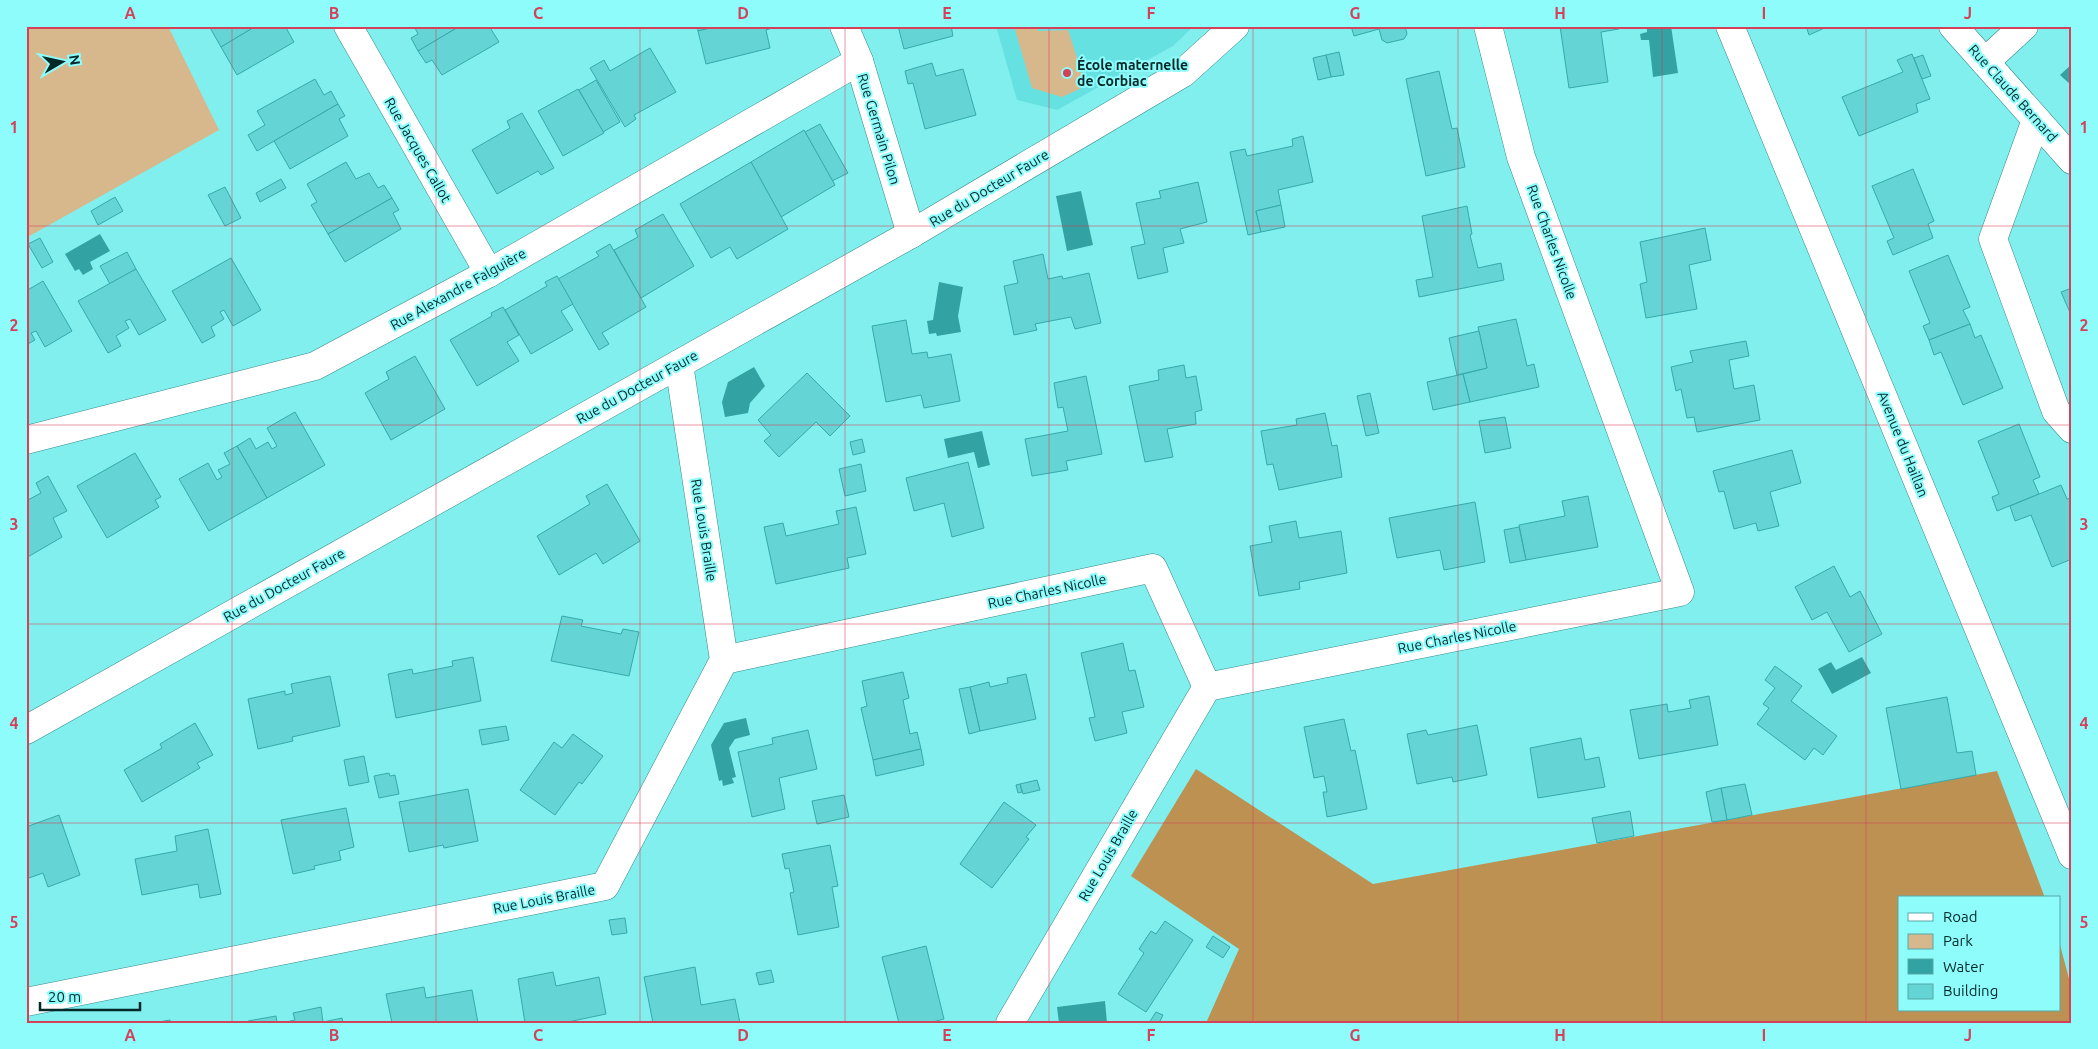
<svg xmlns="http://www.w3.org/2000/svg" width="2098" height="1049" viewBox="0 0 2098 1049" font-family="Ubuntu,sans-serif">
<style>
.built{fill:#66e1e1}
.green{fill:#d7b88d}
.forest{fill:#bc9151}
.water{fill:#32a2a2}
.building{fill:#65d4d4;stroke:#35aaaa}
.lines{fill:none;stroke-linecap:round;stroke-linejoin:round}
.minor-casing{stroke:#358b8b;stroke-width:29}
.minor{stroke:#fff;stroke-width:28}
.grid{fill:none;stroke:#d3425a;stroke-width:1;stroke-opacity:0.55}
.poi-dot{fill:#d3425a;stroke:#8ffcfc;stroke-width:2}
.labels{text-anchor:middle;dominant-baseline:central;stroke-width:4;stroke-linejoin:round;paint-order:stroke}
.poi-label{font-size:14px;font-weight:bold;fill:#032828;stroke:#8ffcfc;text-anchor:start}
.street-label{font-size:14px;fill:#032828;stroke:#8ffcfc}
.neatline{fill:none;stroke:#d3425a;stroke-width:2}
.grid-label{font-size:16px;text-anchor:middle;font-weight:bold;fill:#d3425a}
</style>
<rect width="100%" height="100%" fill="#81efee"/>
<polygon class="built" points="996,26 1194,26 1173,46 1057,110 1017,100"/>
<g class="green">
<polygon points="26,26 168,26 219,130 26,238"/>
<polygon points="1014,26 1037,26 1038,31 1068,30 1086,86 1062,97 1032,88"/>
</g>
<polygon class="forest" points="1196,769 1373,884 1997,771 2045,898 1899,898 1899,1010 2059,1010 2059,941 2072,990 2072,1023 1206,1023 1239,949 1131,876"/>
<g class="water">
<polygon points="1654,26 1671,26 1678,73 1653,77 1649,40 1641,40 1640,34 1647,32 1647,27"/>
<polygon points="2072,64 2072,86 2060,75"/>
<polygon points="1081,191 1093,245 1067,251 1056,196"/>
<polygon points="100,234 110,251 90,262 93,269 83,275 79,269 75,271 65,254"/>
<polygon points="939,282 963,287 958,316 961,332 937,336 936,333 929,334 927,321 933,320"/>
<polygon points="754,367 765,386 750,403 748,413 725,417 722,402 728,382"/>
<polygon points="982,431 990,465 978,468 974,452 948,458 944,439"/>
<polygon points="1862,657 1871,673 1832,694 1818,669 1831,662 1836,670"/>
<polygon points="746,718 750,735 735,739 729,748 736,777 732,778 734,783 723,786 722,780 719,781 711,745 724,723"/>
<polygon points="1105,1001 1107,1023 1059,1023 1057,1007"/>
</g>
<g class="building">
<polygon points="209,26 256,26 221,47"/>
<polygon points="256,26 285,26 294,42 237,75 221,47"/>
<polygon points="414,26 460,26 418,51 411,38 418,34"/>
<polygon points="460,26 489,26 499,42 442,75 432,60 426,63 418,51"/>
<polygon points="697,26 718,26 698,31"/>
<polygon points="718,26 772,26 772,28 766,30 770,48 706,64 698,31"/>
<polygon points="898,26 951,26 953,36 904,49"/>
<polygon points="1351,26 1405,26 1407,34 1404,39 1387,43 1382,40 1379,29 1354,36"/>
<polygon points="1560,26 1618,26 1619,29 1601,32 1608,82 1569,88"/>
<polygon points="1806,26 1829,26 1809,35"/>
<polygon points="650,48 676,92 634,115 636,119 625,127 590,68 604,60 610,71"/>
<polygon points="1339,52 1344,75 1331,77 1326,55"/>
<polygon points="1912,54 1930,99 1916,104 1918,112 1859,136 1842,97 1903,72 1897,60"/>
<polygon points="1326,55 1331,77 1318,80 1313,58"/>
<polygon points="1923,55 1931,76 1922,79 1914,58"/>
<polygon points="932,63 936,76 963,69 976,115 925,129 913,83 908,84 905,71"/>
<polygon points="1439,71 1452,129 1457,128 1465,167 1426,176 1406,79"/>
<polygon points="315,79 324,95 331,91 338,104 257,151 248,135 265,125 257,111"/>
<polygon points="596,80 620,122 603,132 579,90"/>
<polygon points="578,89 604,133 563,156 538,111"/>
<polygon points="338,104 345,116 339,119 348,136 290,169 274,141"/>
<polygon points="522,113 554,168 541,175 538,171 497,194 472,150 510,128 507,121"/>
<polygon points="820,124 848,173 832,181 805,132"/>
<polygon points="804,130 835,185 781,217 751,162"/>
<polygon points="1303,136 1313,182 1278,190 1281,205 1256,211 1261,232 1248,235 1230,152 1245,149 1247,156 1293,146 1292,139"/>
<polygon points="346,162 356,179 369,173 378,188 384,185 392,198 328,234 311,205 317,202 307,184"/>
<polygon points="751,162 788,229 737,259 730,247 711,258 680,204"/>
<polygon points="1913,169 1934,221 1928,224 1933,238 1893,255 1887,241 1894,238 1872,186"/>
<polygon points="281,179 286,188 260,202 256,193"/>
<polygon points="1198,182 1207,222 1180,229 1184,243 1163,248 1168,272 1138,279 1131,247 1145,244 1136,203 1161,198 1159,191"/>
<polygon points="225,187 241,218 225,226 208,195"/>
<polygon points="115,197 123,211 98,225 91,211"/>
<polygon points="392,198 399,210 393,213 401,229 345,262 328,234"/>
<polygon points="1281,205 1285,227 1261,232 1256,211"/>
<polygon points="1467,206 1472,234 1470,235 1478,268 1501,263 1504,280 1419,297 1416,280 1433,277 1422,216"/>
<polygon points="663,214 694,266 641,298 614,250 638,237 635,230"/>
<polygon points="1705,228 1711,260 1689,265 1697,309 1646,318 1640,284 1647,282 1640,242"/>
<polygon points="40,238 53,262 42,268 28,244"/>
<polygon points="610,244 646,307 602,333 609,344 599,350 558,279 599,256 596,252"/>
<polygon points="127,252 136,269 110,284 100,266"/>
<polygon points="1043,254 1048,279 1062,276 1063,279 1089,273 1101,323 1075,329 1071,317 1035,324 1037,330 1014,335 1004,286 1018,283 1013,261"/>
<polygon points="1948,255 1970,307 1963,310 1970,324 1929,340 1923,326 1930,323 1909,271"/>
<polygon points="231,258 261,310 233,326 224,310 220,312 224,319 211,327 215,336 202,343 172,291"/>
<polygon points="136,269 166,320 139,335 130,319 125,321 129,328 116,336 121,346 108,353 78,301"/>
<polygon points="557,276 573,304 561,311 573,330 531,354 505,310 547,286 545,282"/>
<polygon points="43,281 72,331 45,347 36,331 31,333 35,340 26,345 26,291"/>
<polygon points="2072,288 2072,317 2061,292"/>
<polygon points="503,307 519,335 507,342 519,361 477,386 450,340 492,316 491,313"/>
<polygon points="1516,319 1527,366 1534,364 1539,387 1470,402 1463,374 1487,368 1478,327"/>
<polygon points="906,320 912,354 927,352 928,358 951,354 960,401 924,408 921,395 886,402 872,326"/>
<polygon points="1970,324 1975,338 1981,335 2003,388 1963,405 1941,352 1934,355 1929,340"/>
<polygon points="1479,331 1487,368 1457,375 1449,338"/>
<polygon points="1746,341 1749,356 1729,360 1734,389 1754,385 1760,420 1697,432 1694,417 1687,418 1681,389 1676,391 1671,367 1693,362 1690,351"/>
<polygon points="415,356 445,409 391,440 365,393 389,379 386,372"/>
<polygon points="1184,365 1186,378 1196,376 1202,410 1195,412 1196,424 1167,429 1173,457 1145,462 1129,386 1159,380 1158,370"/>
<polygon points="807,373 850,416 830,436 816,422 779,457 764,441 771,435 758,420"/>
<polygon points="1463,374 1470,402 1433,410 1427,382"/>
<polygon points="1086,376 1102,454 1066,461 1068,470 1032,476 1025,439 1068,431 1063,407 1058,408 1054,383"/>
<polygon points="1370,393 1379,433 1366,436 1357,396"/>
<polygon points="295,412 325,465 267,498 237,446 250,438 256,449 268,442 272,449 277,446 267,428"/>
<polygon points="1325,413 1332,446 1337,445 1342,477 1279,490 1273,464 1267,465 1261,431 1297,425 1296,419"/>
<polygon points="1505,417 1511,448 1485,453 1479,421"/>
<polygon points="2019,424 2040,477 2033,480 2039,494 1997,511 1992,497 1999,494 1978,441"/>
<polygon points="862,439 865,452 853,455 850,442"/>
<polygon points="237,446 267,498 209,531 179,479 208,463 217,480 222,477 218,470 230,464 224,453"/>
<polygon points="1792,450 1801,483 1770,492 1779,526 1758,531 1756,523 1734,529 1724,491 1719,492 1713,471"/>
<polygon points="135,453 161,497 155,500 159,507 107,538 77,486"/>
<polygon points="968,462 984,528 952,537 944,503 914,511 906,478"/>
<polygon points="861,464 866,491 845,496 839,469"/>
<polygon points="48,476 67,511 53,518 62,537 26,558 26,501 41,493 36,483"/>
<polygon points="607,484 640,541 603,564 596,553 559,575 537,536 590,504 586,496"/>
<polygon points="2061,485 2067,499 2071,498 2072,501 2072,559 2052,567 2031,515 2015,521 2010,506"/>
<polygon points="1588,496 1598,547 1526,560 1519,525 1565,516 1562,501"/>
<polygon points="1475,502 1485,562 1444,570 1440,550 1397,558 1389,518"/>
<polygon points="856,507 866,554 847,558 849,568 776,584 764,527 783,523 786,536 839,524 836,511"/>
<polygon points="1296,521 1299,538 1341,531 1347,573 1299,582 1300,589 1259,596 1250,546 1272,542 1269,526"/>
<polygon points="1519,527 1526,560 1510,563 1504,530"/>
<polygon points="1834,566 1850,597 1860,591 1882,634 1849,652 1827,612 1812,620 1795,587"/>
<polygon points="562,616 583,620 581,626 621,634 623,629 639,632 629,676 551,661"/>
<polygon points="1123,643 1129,671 1135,670 1144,707 1122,712 1127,733 1095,741 1089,718 1095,717 1081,653"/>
<polygon points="473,657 481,701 396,718 388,674 412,669 413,674 453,666 452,661"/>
<polygon points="1775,666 1802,686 1791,701 1837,736 1823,755 1814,748 1805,760 1757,724 1769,708 1763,704 1775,688 1765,680"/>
<polygon points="903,672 909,698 903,700 910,734 917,732 921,749 873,760 861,708 867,706 862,681"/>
<polygon points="1026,674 1036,719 980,731 970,687 989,682 990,687 1008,683 1007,678"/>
<polygon points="330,676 340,726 292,737 293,741 258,749 248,699 285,691 285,695 293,693 291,684"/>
<polygon points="970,687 980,731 969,734 959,689"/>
<polygon points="1709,696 1718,745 1639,759 1630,710 1667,704 1668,712 1691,708 1689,700"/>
<polygon points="1947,697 1957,753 1972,751 1976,775 1901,789 1886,708"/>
<polygon points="1344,719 1351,751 1355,750 1367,809 1327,817 1323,792 1327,792 1324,776 1314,778 1304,727"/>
<polygon points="195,723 213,755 197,763 200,768 142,802 124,770 162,748 160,744"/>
<polygon points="1477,725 1487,775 1453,782 1452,777 1417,784 1407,734 1426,730 1428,735"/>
<polygon points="506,726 509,740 482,745 479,730"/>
<polygon points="808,730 817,769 779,778 785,809 752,817 738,752 773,744 772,738"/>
<polygon points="573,734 603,756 582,784 579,782 555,815 520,790 554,742 562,748"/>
<polygon points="1581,738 1585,760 1599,757 1605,787 1538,798 1530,748"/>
<polygon points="921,749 924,765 876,776 873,760"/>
<polygon points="364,756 369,782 349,786 344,760"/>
<polygon points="389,773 390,776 395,775 399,794 379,798 374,776"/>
<polygon points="1037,780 1040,790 1023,794 1020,784"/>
<polygon points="1020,784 1022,792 1018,793 1016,785"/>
<polygon points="1745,784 1752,815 1727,820 1721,788"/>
<polygon points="1721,788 1727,820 1712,822 1706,792"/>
<polygon points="468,789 478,841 444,848 443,845 409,852 399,802"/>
<polygon points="844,795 849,817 817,824 812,801"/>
<polygon points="1004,802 1036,825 1026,837 1029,839 992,888 960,864"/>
<polygon points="346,808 354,847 339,851 341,860 314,866 315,869 293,874 281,820"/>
<polygon points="1630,811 1634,836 1597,843 1592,818"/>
<polygon points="59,815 80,875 48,887 43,873 26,879 26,827"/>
<polygon points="208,829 221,894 200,898 198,884 142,895 135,859 177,851 175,836"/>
<polygon points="830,845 838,886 832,887 839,927 798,935 790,893 794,892 789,868 785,869 782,854"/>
<polygon points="625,918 627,933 612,935 609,920"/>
<polygon points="1165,921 1193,940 1146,1012 1118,994 1144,953 1139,949 1151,931 1156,934"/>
<polygon points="1213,936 1230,947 1223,958 1206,947"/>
<polygon points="926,946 944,1019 929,1023 899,1023 882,957"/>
<polygon points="695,967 701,1005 735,999 740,1023 653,1023 644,977"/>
<polygon points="771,970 774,982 759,985 756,973"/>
<polygon points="553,972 556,986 599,977 606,1014 563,1023 525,1023 518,979"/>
<polygon points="424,987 426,998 472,990 478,1023 392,1023 386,994"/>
<polygon points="321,1007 323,1022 342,1018 343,1023 281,1023 295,1020 293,1013"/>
<polygon points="1156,1012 1163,1015 1159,1023 1149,1023"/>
<polygon points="276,1016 277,1023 248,1023 248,1021"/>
<polygon points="170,1020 170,1023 153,1023"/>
</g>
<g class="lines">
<g class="minor-casing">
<g id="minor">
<polyline points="348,26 489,273"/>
<polyline points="844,26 859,61 911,234"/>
<polyline points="1730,26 2072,855"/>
<polyline points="1953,26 2072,160"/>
<polyline points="1985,62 2024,26"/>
<polyline points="2036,120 1993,239 2056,411 2072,429"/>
<polyline points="26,440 315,366 489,273 859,61"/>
<polyline points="724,660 1153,568 1207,687 1680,592 1521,157 1488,26"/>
<polyline points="26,730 911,234 1183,73 1235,26"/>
<polyline points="26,1002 605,886 724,660 679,364"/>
<polyline points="1010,1023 1207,687"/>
</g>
</g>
<use href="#minor" class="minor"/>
</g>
<path class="grid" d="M232 26V1023M436 26V1023M640 26V1023M845 26V1023M1049 26V1023M1253 26V1023M1458 26V1023M1662 26V1023M1866 26V1023M26 226H2072M26 425H2072M26 624H2072M26 823H2072"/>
<circle class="poi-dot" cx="1067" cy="73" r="5"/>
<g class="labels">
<g class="poi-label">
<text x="1077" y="65">École maternelle<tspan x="1077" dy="16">de Corbiac</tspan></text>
</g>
<g class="street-label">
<text transform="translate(2013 93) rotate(48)">Rue Claude Bernard</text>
<text transform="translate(879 129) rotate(73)">Rue Germain Pilon</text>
<text transform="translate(418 150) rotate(60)">Rue Jacques Callot</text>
<text transform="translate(989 188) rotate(-31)">Rue du Docteur Faure</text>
<text transform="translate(1552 242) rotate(70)">Rue Charles Nicolle</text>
<text transform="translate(458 289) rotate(-29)">Rue Alexandre Falguière</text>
<text transform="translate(637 387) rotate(-29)">Rue du Docteur Faure</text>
<text transform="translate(1903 444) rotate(68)">Avenue du Haillan</text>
<text transform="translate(704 530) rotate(81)">Rue Louis Braille</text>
<text transform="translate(284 585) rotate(-29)">Rue du Docteur Faure</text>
<text transform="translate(1047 591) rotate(-12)">Rue Charles Nicolle</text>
<text transform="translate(1457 637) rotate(-11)">Rue Charles Nicolle</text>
<text transform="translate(1108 855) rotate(-60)">Rue Louis Braille</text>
<text transform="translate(544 899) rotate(-11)">Rue Louis Braille</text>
</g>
</g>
<rect width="2098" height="1049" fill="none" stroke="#8ffcfc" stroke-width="55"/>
<rect x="1898" y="896" width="162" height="115" fill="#8ffcfc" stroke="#57a7a7"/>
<rect x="1908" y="913" width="25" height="8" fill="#ffffff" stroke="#57a7a7"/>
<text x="1943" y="922" font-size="15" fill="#032828">Road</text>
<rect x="1908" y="934" width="25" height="15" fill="#d7b88d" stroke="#57a7a7"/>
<text x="1943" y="946" font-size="15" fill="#032828">Park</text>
<rect x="1908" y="959" width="25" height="15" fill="#32a2a2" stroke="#57a7a7"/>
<text x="1943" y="972" font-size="15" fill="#032828">Water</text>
<rect x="1908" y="984" width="25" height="15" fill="#65d4d4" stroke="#57a7a7"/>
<text x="1943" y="996" font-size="15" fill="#032828">Building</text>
<g transform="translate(62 62) rotate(81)" stroke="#8ffcfc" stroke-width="4" paint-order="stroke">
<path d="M0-4L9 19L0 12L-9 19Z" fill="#032828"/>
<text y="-8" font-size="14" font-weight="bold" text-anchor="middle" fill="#032828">N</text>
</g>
<path d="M40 1002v8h100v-8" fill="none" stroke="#032828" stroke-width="2.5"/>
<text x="48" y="1002" font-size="15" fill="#032828" stroke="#8ffcfc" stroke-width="4" paint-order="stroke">20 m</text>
<rect x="28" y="28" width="2042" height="994" class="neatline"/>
<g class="grid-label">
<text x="130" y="19">A</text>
<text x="334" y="19">B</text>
<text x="538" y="19">C</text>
<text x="743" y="19">D</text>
<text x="947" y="19">E</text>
<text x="1151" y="19">F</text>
<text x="1355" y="19">G</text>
<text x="1560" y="19">H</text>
<text x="1764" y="19">I</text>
<text x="1968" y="19">J</text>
<text x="14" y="133">1</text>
<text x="2084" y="133">1</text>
<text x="14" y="331">2</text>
<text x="2084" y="331">2</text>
<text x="14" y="530">3</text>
<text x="2084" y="530">3</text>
<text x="14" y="729">4</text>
<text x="2084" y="729">4</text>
<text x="14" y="928">5</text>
<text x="2084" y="928">5</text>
<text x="130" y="1041">A</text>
<text x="334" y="1041">B</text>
<text x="538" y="1041">C</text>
<text x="743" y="1041">D</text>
<text x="947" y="1041">E</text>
<text x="1151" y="1041">F</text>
<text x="1355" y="1041">G</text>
<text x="1560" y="1041">H</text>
<text x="1764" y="1041">I</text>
<text x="1968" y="1041">J</text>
</g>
</svg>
